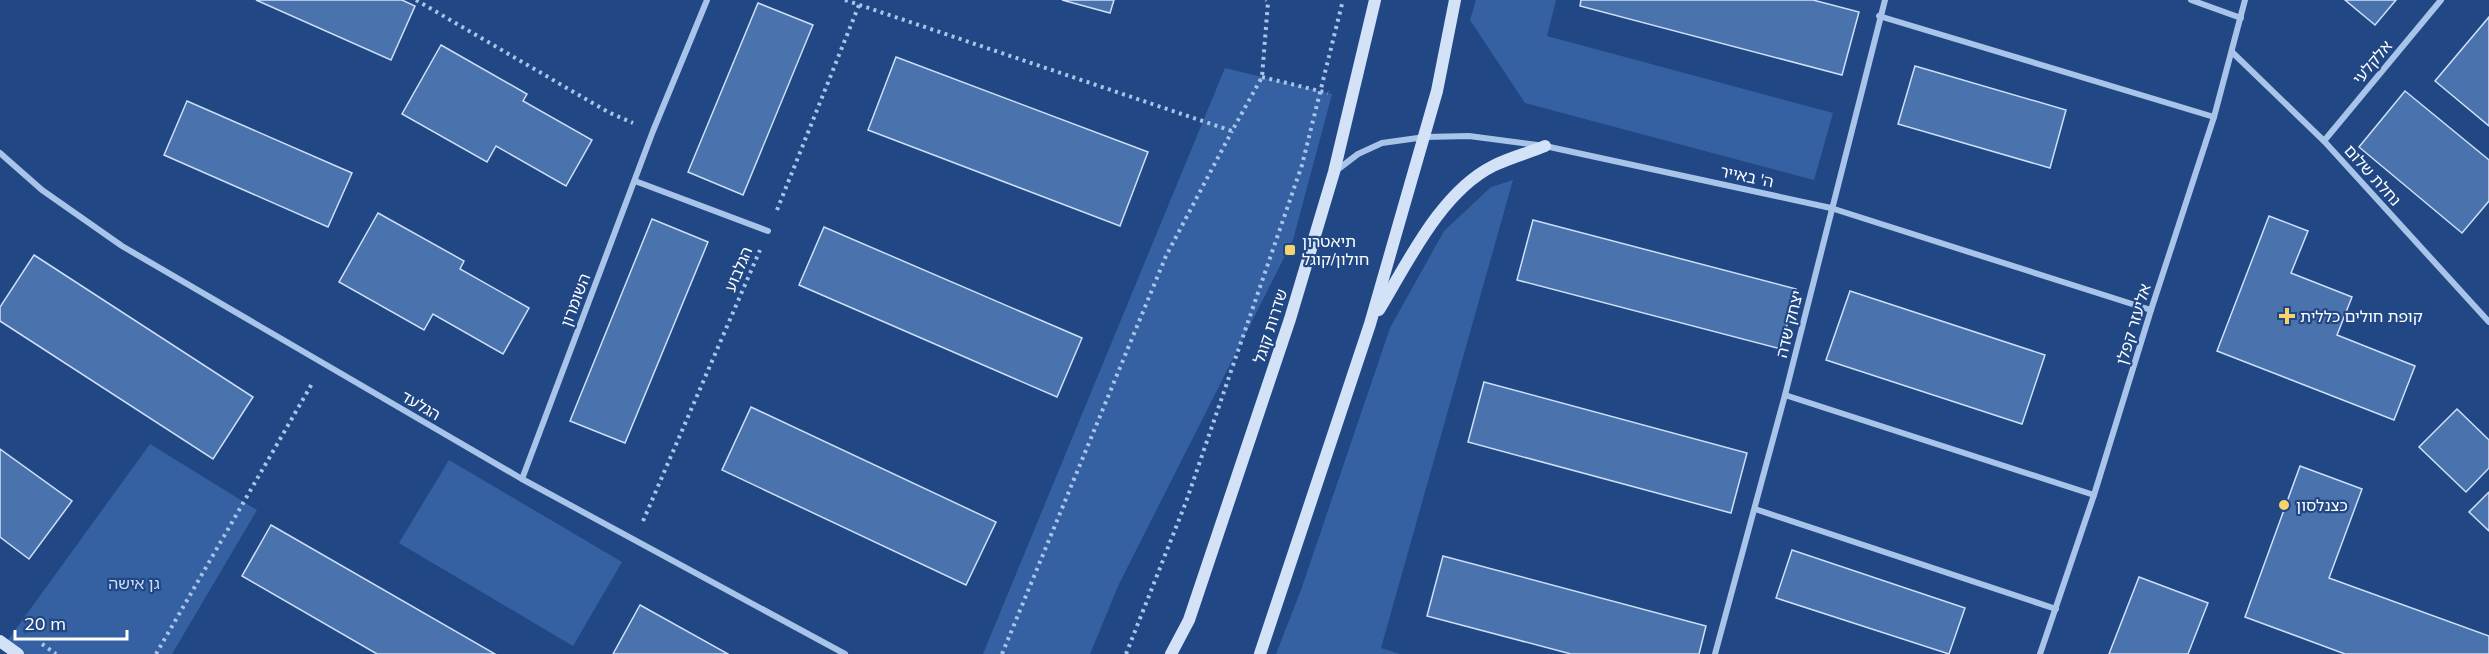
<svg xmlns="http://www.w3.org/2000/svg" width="2489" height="654" viewBox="0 0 2489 654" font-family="Mulish,'Noto Sans Hebrew',sans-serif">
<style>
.green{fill:#3561a2}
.building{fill:#4a72ad;stroke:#cedff7;stroke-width:1.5}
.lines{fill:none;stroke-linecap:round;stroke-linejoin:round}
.path{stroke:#a9c4e9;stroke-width:4;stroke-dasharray:3 4.5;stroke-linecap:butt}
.street{stroke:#a9c4e9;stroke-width:6}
.secondary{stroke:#d4e2f7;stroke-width:12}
.poi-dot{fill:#f6d36b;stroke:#214885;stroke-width:2}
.labels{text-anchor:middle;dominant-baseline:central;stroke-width:4.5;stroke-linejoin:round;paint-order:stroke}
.street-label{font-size:16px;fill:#fff;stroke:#214885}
.poi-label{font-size:16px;fill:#fff;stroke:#214885;text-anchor:start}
.park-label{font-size:16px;fill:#cedff7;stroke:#214885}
</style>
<rect width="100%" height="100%" fill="#214885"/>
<g class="green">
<polygon points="1476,0 1556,0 1547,36 1833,113 1814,180 1525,103 1470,20"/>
<polygon points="1225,68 1332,94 1293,240 1119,584 1090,654 983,654"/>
<polygon points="1513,180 1381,648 1400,654 1276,654 1301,590 1390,328 1444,231 1491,187"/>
<polygon points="150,444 257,510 172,654 18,654 5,644"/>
<polygon points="449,460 622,562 573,646 399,543"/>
</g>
<g class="building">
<polygon points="256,0 402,0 415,6 391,60"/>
<polygon points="1062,0 1114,0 1110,13"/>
<polygon points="1581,0 1813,0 1859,12 1842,75 1580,6"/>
<polygon points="2345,0 2396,0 2375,25"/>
<polygon points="758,3 813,25 743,195 688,172"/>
<polygon points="2489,17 2489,126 2435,81"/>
<polygon points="441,45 527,94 523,101 592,140 566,186 496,146 487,162 402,114"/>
<polygon points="896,57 1148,152 1120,226 868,130"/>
<polygon points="1915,66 2066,110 2050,168 1898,124"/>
<polygon points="2405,91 2489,160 2489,201 2462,233 2359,147"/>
<polygon points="187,101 352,173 328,227 164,155"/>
<polygon points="378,213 464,261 460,269 529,308 503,354 433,314 424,330 339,282"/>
<polygon points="2269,216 2308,231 2291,273 2352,297 2337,335 2415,366 2394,420 2217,351"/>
<polygon points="652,219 708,242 625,443 570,421"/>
<polygon points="1533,220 1796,289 1781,349 1517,280"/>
<polygon points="824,227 1082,338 1057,397 799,285"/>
<polygon points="34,255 253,397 213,459 0,321 0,307"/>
<polygon points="1850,291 2045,355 2022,424 1826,360"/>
<polygon points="1484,382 1747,453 1731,513 1468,442"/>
<polygon points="751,407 996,522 966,585 722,470"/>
<polygon points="2457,409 2489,440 2489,468 2466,492 2419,447"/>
<polygon points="0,449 72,501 29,559 0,537"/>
<polygon points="2300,466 2362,489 2329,578 2489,636 2489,654 2345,654 2245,617"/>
<polygon points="2489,492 2489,531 2469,512"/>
<polygon points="271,525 495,654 377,654 242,576"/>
<polygon points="1792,550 1965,608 1949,654 1776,598"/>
<polygon points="1443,556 1706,626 1699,654 1571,654 1427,616"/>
<polygon points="2139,577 2208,603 2188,654 2109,654"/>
<polygon points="640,605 728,654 613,654"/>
</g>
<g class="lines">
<g class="path">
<polyline points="416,0 608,112 633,123"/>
<polyline points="845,0 1232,131 1262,77 1268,2 1266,0"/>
<polyline points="1262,77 1328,93"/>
<polyline points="777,210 859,5"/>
<polyline points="643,521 760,250"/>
<polyline points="42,644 56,654"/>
<polyline points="156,654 313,382"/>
<polyline points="1002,654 1166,256 1232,131"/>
<polyline points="1126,654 1186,502 1302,165 1343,0"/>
</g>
<g class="street">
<polyline points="2191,0 2241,18"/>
<polyline points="1879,16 2214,117"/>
<polyline points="2232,52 2324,141 2489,322"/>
<polyline points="2324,141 2441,0"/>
<polyline points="0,153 42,190 122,246 522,479 845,654"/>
<polyline points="1337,170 1358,154 1382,143 1425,137 1469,136 1545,146 1831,208 2151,310"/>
<polyline points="635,181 768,231"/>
<polyline points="1785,395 2094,495"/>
<polyline points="522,479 653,131 707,0"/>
<polyline points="1755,509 2056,609"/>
<polyline points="1715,654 1785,395 1885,0"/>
<polyline points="2040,654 2094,495 2151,310 2214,117 2245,0"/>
</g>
<g class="secondary">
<path d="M1379 310C1408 262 1441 192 1493 166 1509 158 1528 153 1545 146"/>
<polyline points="0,641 18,654"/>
<polyline points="1171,654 1189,620 1290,319 1334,172 1375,0"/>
<polyline points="1260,654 1370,324 1437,91 1455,0"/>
</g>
</g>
<g class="poi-dot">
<rect x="1284" y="244" width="12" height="12" rx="3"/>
<path d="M2284 307h6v6h6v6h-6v6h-6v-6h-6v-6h6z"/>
<circle cx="2284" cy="505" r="6"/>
</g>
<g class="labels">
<g class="street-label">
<text transform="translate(2372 62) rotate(-50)">אלקלעי</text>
<text transform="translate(2373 175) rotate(48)">נחלת שלום</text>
<text transform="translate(1747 176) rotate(12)">ה' באייר</text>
<text transform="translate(738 269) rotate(-67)">הגלבוע</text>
<text transform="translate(575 300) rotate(-69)">השומרון</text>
<text transform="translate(1789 324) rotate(-76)">יצחק שדה</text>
<text transform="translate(2133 324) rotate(-73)">אליעזר קפלן</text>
<text transform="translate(1270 326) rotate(-72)">שדרות קוגל</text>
<text transform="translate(421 405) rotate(30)">הגלעד</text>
</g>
<g class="poi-label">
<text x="1302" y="241">תיאטרון<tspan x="1302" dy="18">חולון/קוגל</tspan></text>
<text x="2300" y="316">קופת חולים כללית</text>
<text x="2296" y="505">כצנלסון</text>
</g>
<g class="park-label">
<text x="134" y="583">גן אישה</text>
</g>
</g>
<path d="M15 630v9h112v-9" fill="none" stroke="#ffffff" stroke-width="3"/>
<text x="24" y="630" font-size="18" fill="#ffffff" stroke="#214885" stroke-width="4.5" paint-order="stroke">20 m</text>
</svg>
